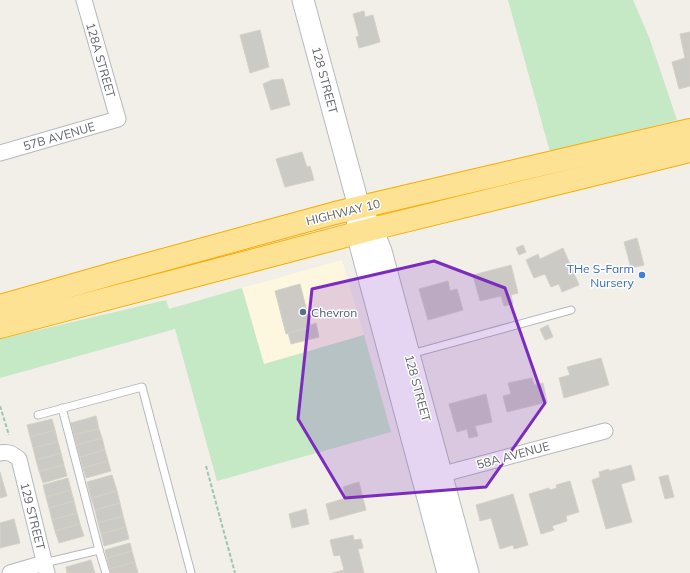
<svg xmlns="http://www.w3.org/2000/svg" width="690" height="573" viewBox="0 0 690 573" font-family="Mulish,sans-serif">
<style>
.commercial{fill:#fef7e0}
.green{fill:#c5e8c5}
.building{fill:#cccac5;stroke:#d6d1c6}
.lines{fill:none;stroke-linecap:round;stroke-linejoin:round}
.lane-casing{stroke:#b5b8bc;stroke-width:9}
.street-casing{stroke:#b5b8bc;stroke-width:17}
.secondary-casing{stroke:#b6babf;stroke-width:23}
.highway-casing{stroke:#f9ab00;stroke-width:24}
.path{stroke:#9cc7a9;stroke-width:2;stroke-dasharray:4 2;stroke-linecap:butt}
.lane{stroke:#fff;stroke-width:7}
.street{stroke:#fff;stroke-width:15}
.secondary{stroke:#fff;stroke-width:21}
.highway{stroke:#fde293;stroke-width:22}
.marked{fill:#7b2cbf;fill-opacity:0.2;stroke:#7b2cbf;stroke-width:3;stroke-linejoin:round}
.shop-dot{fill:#3f7fe0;stroke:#fff;stroke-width:1.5}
.service-dot{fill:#5c6f8a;stroke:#fff;stroke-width:1.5}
.labels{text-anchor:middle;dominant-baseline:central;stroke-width:3;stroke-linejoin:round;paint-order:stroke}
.street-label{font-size:12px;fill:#5f6368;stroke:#fff}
.shop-label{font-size:12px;fill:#366cbe;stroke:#fff;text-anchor:end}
.service-label{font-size:12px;fill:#4e5e75;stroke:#fff;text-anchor:start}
</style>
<rect width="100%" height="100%" fill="#f1efe8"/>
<polygon class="commercial" points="342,260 364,335 264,364 242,288"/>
<g class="green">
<polygon points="508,0 633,0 649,37 677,120 550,152"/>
<polygon points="242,288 264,364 364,335 391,432 217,481 175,329 0,378 0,339 166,300 169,309"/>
</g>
<g class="building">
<polygon points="364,11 365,17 373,15 380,42 359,48 356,37 359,36 353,14"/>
<polygon points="260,30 269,67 250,73 240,35"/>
<polygon points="690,32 690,86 679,89 672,62 685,58 680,34"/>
<polygon points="283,79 290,105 271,110 263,84 272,80"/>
<polygon points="302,152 307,167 310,166 314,180 285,187 276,159"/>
<polygon points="637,238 644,265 631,268 624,242"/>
<polygon points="523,245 526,252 519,255 516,248"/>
<polygon points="563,248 579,285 562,292 559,284 551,287 545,274 534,278 526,260 538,254 540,259"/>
<polygon points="511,265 518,293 511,295 513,304 504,306 501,296 480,301 473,275"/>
<polygon points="448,281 450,291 457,289 463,310 428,320 419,289"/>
<polygon points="300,284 311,327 286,334 275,291"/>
<polygon points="316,323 319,337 291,344 288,333 311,327 311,325"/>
<polygon points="548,325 553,337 545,340 540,329"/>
<polygon points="601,358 609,385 564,398 559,378 570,375 567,367"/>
<polygon points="532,378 534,385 543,383 547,402 507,412 503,396 511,394 508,383"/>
<polygon points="486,394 492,422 475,426 478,436 469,438 467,429 457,432 449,404"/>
<polygon points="96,416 99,429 74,435 71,423"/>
<polygon points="52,419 55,430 30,437 27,425"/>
<polygon points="99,429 102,438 77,445 74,435"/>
<polygon points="55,430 58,442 33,448 30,437"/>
<polygon points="102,438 105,450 80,457 77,445"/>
<polygon points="58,442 61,453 36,460 33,448"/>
<polygon points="105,450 108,461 83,468 80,457"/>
<polygon points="61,453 64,465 39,471 36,460"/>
<polygon points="108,461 111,471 86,478 83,468"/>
<polygon points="64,465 67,476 43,483 39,471"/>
<polygon points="631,465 635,480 621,484 632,522 606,529 592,480 600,477 599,472 609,469 609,471"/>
<polygon points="0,472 7,496 0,498"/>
<polygon points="112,475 117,491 91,498 87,482"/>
<polygon points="668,475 674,497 665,499 659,477"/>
<polygon points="68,478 71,490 46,497 43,485"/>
<polygon points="570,481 579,512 566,516 567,521 552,526 554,530 541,534 529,494 549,488 550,490 557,488 556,485"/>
<polygon points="359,482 366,510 330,520 326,504 346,498 343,487"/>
<polygon points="71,490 74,501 49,508 46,497"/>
<polygon points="117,491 120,503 95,510 91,498"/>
<polygon points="513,494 528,545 514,549 513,545 500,549 491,518 480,521 476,505"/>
<polygon points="74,501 77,513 52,520 49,508"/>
<polygon points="120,503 123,516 98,523 95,510"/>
<polygon points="306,509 309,524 292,528 289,514"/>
<polygon points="77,513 80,524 55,531 52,520"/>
<polygon points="123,516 126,527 101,534 98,523"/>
<polygon points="14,519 20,543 0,548 0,523"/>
<polygon points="80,524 84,536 59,543 55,531"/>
<polygon points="126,527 129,539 104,546 101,534"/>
<polygon points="353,535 354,540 361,539 363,548 358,549 364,573 332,573 344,570 340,555 334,556 330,540"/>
<polygon points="130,543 132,551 107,558 105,550"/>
<polygon points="132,551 135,562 110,569 107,558"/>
<polygon points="91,560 95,573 67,573 66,567"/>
<polygon points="135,562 138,573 111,573 110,569"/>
</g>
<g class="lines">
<g class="lane-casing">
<g id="lane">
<polyline points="411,354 571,310"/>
<polyline points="62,408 99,550"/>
<polyline points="38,415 142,387 191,573"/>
<polyline points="44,563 99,550 106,573"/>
</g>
</g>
<g class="street-casing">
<g id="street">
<polyline points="0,153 118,119 84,0"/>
<path d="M0 453C8 451 13 454 19 459L47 573"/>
<polyline points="432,477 605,431"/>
<polyline points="10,573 44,563"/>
</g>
</g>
<g class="secondary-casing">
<g id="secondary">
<polyline points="303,0 359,207 372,229 381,251 468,573"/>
<polyline points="358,216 357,233 448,573"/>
</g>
</g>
<g class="highway-casing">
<g id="highway">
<polyline points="0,306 112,274 335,213 690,130"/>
<polyline points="0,327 372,229 690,151"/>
</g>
</g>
<g class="path">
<polyline points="0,406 9,435"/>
<polyline points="206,466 235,573"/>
</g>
<use href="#lane" class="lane"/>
<use href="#street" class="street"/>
<use href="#secondary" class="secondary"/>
<use href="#highway" class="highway"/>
</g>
<path class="marked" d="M434 261 505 288 545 403 486 487 345 498 298 419 312 289Z"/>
<circle class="shop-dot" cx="642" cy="275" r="4"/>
<circle class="service-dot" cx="303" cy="312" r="4"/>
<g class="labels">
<g class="street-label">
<text transform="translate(101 60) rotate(74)">128A STREET</text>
<text transform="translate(325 80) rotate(75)">128 STREET</text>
<text transform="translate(59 136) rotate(-16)">57B AVENUE</text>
<text transform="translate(343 212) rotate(-14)">HIGHWAY 10</text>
<text transform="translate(418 388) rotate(75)">128 STREET</text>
<text transform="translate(513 455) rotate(-15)">58A AVENUE</text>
<text transform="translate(33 516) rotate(76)">129 STREET</text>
</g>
<g class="shop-label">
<text x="634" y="268">THe S-Farm<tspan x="634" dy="14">Nursery</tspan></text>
</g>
<g class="service-label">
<text x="311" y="312">Chevron</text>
</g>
</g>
</svg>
